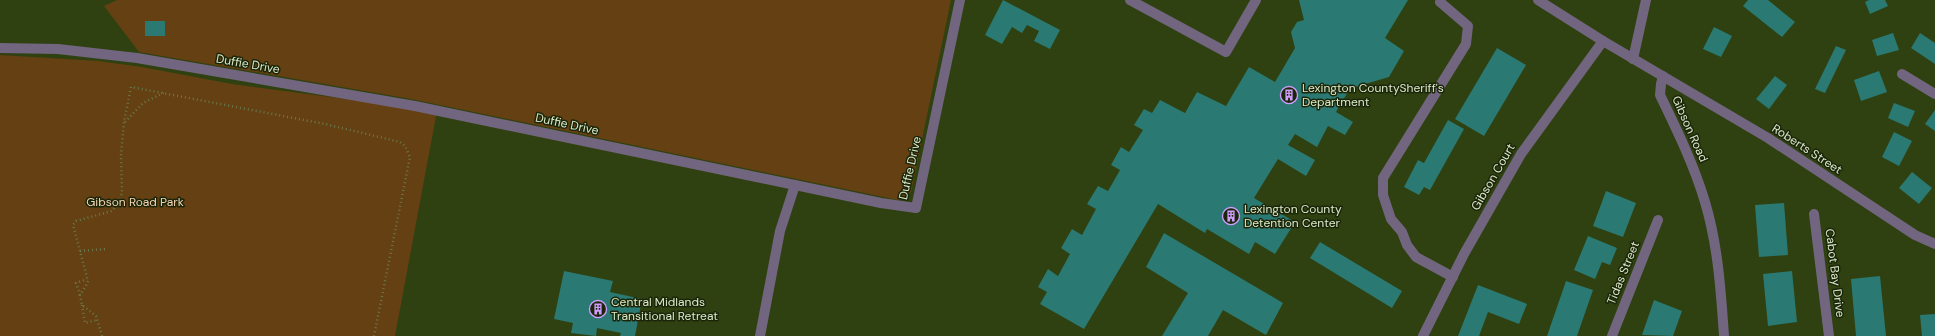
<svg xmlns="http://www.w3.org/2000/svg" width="1935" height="336" viewBox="0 0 1935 336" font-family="'DM Sans',sans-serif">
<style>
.green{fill:#654012}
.building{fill:#2a7972}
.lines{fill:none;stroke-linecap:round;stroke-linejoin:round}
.path{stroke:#68794d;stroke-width:2.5;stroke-dasharray:1 3;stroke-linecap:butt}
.minor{stroke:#72657f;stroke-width:10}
.labels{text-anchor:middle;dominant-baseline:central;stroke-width:3;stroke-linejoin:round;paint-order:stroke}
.street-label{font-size:12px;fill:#dae9c8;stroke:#1b250a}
.poi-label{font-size:12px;fill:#dae9c8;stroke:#1b250a;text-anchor:start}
.park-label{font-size:12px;fill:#f6d5b3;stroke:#1b250a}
</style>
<rect width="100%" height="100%" fill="#2f4110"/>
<g class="green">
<polygon points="117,0 951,0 911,192 898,200 411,99 139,52 104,6"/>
<polygon points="0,55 98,61 142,67 232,84 437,111 395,336 0,336"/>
</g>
<g class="building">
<polygon points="1003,0 1060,30 1050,49 1034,41 1039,31 1027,25 1022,33 1012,27 1002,44 985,35"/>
<polygon points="1299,0 1408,0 1385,38 1404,51 1389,77 1355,87 1352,85 1336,112 1353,122 1345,135 1328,126 1317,147 1295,134 1288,145 1315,160 1306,176 1278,159 1254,198 1295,222 1275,254 1255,242 1249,254 1207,229 1205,233 1158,204 1084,329 1040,304 1047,292 1038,287 1048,269 1058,276 1070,254 1061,248 1072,229 1082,235 1096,209 1087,204 1098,186 1108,191 1120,170 1111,165 1121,147 1129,152 1143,130 1134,125 1144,109 1152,113 1160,100 1185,113 1197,92 1226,106 1249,67 1275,82 1295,48 1291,32 1297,22 1304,20"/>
<polygon points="1748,0 1768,0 1795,22 1782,37 1743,6"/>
<polygon points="1869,0 1885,0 1888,6 1870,14 1865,2"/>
<rect x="145" y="21" width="20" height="15"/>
<polygon points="1714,27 1732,36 1721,57 1703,49"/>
<polygon points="1893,33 1899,50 1877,56 1872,40"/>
<polygon points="1920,33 1935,43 1935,64 1911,48"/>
<polygon points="1836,46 1846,50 1825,93 1815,89"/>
<polygon points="1497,48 1526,65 1484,136 1455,119"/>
<polygon points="1879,71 1887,92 1861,101 1854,80"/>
<polygon points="1775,76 1787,85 1769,109 1756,99"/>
<polygon points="1894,103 1915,111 1908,127 1888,118"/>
<polygon points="1935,110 1935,131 1925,124"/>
<polygon points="1448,120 1464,129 1430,190 1424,187 1419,195 1404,187 1418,160 1424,163"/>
<polygon points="1894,132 1912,141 1899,166 1882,157"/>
<polygon points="1912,172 1932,188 1919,204 1899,188"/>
<polygon points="1606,191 1636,203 1623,237 1593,226"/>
<polygon points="1784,203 1788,255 1759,257 1755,205"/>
<polygon points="1164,233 1283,303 1266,335 1223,310 1208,336 1162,336 1188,293 1146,267"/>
<polygon points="1588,236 1617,248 1610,265 1602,262 1595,279 1574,270"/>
<polygon points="1320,242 1402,291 1392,308 1310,258"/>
<polygon points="564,271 613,281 610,292 642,299 635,336 620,336 621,333 597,328 596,336 571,333 573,323 554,319"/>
<polygon points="1792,271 1797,322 1768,326 1763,274"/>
<polygon points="1880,276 1886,336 1856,336 1851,279"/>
<polygon points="1566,281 1593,290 1577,336 1547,336"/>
<polygon points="1478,285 1527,304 1519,324 1488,312 1479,336 1458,336"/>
<polygon points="1654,300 1682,311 1673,336 1642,335"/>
<polygon points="1935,314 1935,336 1922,336 1920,315"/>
</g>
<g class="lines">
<g class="path">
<polyline points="125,122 143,103 165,92"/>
<polyline points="80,251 106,249"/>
<polyline points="80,295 76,283 87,279"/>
<polyline points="82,305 85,323 97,320"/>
<polyline points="102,336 96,316 82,305 80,295 87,284 88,281 73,225 76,221 112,211 120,200 122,192 121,154 124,122 131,87 325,124 400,142 405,146 410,157 374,336"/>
</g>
<g class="minor">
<polyline points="1130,0 1226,52 1256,0"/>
<polyline points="1441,0 1440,2 1468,26 1466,44 1383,178 1383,195 1391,219 1402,232 1407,245 1416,257 1453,277"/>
<polyline points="1538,0 1603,41 1768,138 1915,235 1935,244"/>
<polyline points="0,48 58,49 137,58 415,106 881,203 916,208 960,0"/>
<polyline points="1633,59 1646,0"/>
<polyline points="1902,74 1935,94"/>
<path d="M1663 76 1661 84 1660 95C1677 130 1694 165 1705 202 1718 245 1721 292 1724 336"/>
<polyline points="1814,214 1829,336"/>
<polyline points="760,336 780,231 795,185"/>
<polyline points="1423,336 1464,254 1521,154 1603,41"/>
<polyline points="1612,336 1658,220"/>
</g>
</g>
<defs>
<g id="building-ring" transform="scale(0.9)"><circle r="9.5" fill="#1b250a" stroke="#d09dfe" stroke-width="1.5"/><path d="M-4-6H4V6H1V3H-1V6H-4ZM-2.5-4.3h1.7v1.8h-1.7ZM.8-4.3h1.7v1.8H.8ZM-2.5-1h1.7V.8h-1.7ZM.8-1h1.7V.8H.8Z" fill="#d09dfe"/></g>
</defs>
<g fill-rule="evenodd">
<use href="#building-ring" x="1289" y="95"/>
<use href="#building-ring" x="1231" y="216"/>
<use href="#building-ring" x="598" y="309"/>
</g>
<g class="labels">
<g class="street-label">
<text transform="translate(248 64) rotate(10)">Duffie Drive</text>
<text transform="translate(567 124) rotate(12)">Duffie Drive</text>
<text transform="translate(1690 129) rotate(66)">Gibson Road</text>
<text transform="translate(1807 149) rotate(33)">Roberts Street</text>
<text transform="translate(910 168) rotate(-77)">Duffie Drive</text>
<text transform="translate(1493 177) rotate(-60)">Gibson Court</text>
<text transform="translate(1623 273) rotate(-68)">Tidas Street</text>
<text transform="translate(1835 273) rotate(83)">Cabot Bay Drive</text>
</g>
<g class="poi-label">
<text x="1302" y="88">Lexington CountySheriff's<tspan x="1302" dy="14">Department</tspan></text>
<text x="1244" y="209">Lexington County<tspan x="1244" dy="14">Detention Center</tspan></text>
<text x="611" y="302">Central Midlands<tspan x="611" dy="14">Transitional Retreat</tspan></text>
</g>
<g class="park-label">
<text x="135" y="202">Gibson Road Park</text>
</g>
</g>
</svg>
